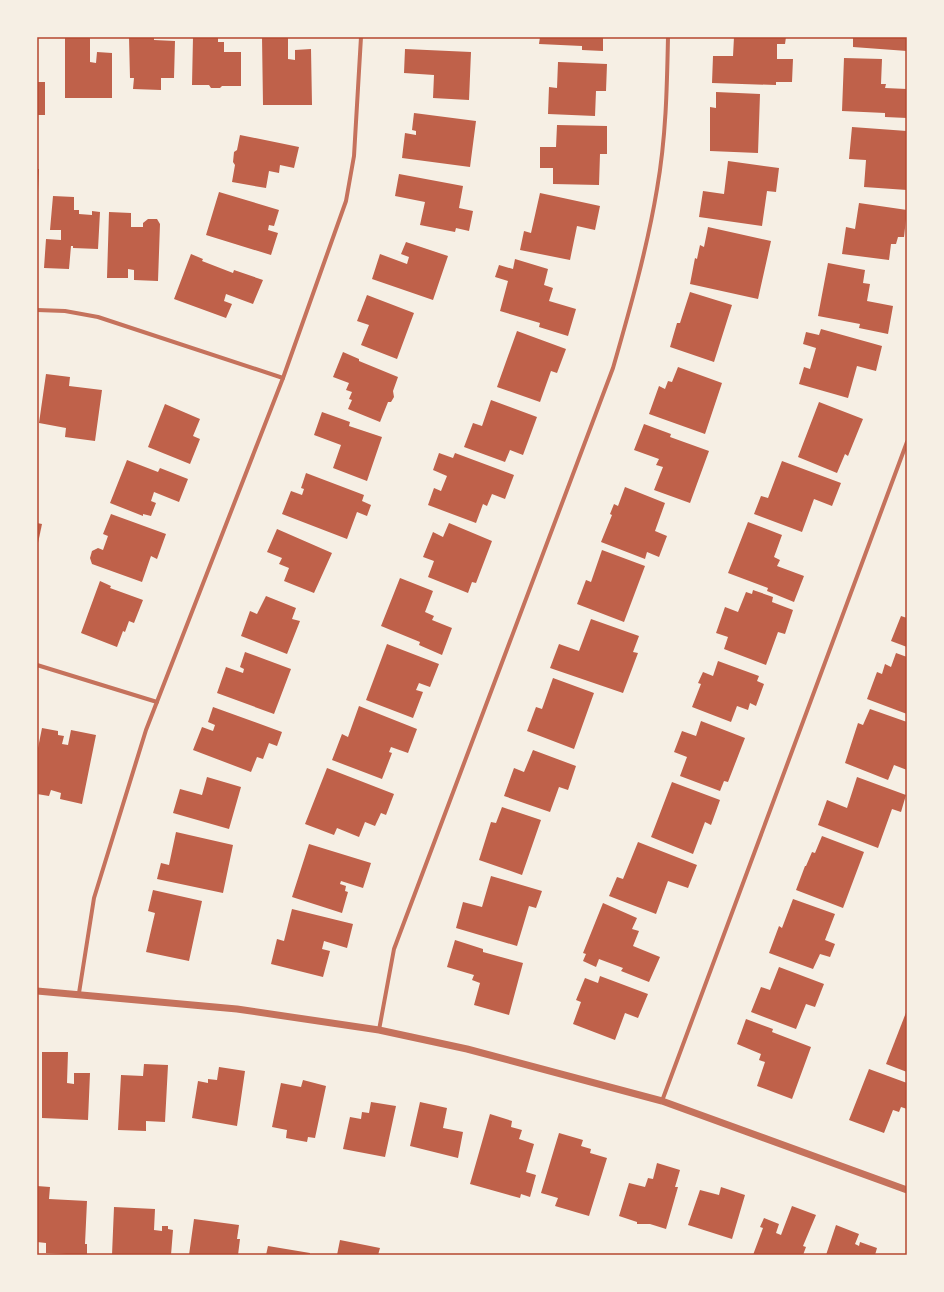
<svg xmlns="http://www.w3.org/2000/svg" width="944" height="1292" viewBox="0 0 944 1292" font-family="'DejaVu Sans',sans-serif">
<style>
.building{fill:#bf614a}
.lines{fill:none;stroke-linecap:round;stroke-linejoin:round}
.minor{stroke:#c5725c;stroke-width:4}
.tertiary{stroke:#c5725c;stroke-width:7}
.neatline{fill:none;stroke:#b5482f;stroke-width:1.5}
</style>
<rect width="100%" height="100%" fill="#f6efe4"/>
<g class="building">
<polygon points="65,37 90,37 90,62 96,63 97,52 112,53 112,98 65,98"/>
<polygon points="129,37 154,37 154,40 175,41 174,78 161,78 161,90 133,89 134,78 130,78"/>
<polygon points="193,37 218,37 218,42 224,42 224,52 241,52 241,86 222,86 220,88 211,88 209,85 192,85"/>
<polygon points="262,37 288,37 288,59 295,60 295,50 311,49 312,105 263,105"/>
<polygon points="540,37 603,37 603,51 582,50 582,46 539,44"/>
<polygon points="734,37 786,37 785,44 777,44 777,59 793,59 792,82 776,82 776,85 712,83 713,56 733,56"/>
<polygon points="853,37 907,37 907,51 853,47"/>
<polygon points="405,49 471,52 469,100 433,98 434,75 404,73"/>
<polygon points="844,58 882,59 881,84 886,84 885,88 907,89 907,118 885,117 885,113 842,111"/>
<polygon points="558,62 607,64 606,91 596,91 595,116 548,114 549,87 557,88"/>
<rect x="37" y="82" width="8" height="33"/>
<polygon points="716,92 760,94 758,153 710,151 710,107 716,108"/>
<polygon points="414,113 476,121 470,167 402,158 405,133 416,135 416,131 412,130"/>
<polygon points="557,125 607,126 607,154 600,154 599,185 553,184 553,168 540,168 540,147 556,147"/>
<polygon points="852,127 907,131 907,190 864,187 866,160 849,159"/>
<polygon points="240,135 299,147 294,168 280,165 279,173 269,171 266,188 232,182 235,165 233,162 234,152 237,150"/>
<polygon points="728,161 779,168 776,192 767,191 762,226 699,217 703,191 724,194"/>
<polygon points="37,169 39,169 38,192 37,192"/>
<polygon points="399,174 463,186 459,208 473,211 469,231 456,228 455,232 420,225 425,202 395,196"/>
<polygon points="219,192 279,210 274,226 269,225 268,230 278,233 271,255 206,235"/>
<polygon points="540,193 600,206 595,230 577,226 570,260 520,250 524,231 531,233"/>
<polygon points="53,196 74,197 74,210 79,210 79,214 92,215 92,211 100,212 98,249 73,248 73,246 71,246 69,269 44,268 46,239 61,240 61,230 50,230"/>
<polygon points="859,203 907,210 904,237 898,237 896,244 891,244 889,260 842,254 846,227 855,229"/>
<polygon points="109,212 131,213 131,227 143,227 143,223 148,219 157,219 160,224 158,281 134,280 134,270 128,269 128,278 107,278"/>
<polygon points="708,227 771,241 758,299 690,284 695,258 697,259 700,245 704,247"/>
<polygon points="406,242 448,256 433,300 372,279 380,254 407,264 409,257 401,254"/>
<polygon points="191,254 203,259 202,261 233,273 234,270 263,280 253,304 226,294 224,301 232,304 226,318 174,299"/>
<polygon points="515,259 548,269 544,285 553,288 549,301 576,309 568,336 539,327 540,323 500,311 508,281 495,277 499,265 513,269"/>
<polygon points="828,263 865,270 863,283 870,284 867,301 893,306 888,334 859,328 860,324 818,316"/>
<polygon points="690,292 732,305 714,362 670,347 677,323 680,323"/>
<polygon points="367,295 414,313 397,359 361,345 369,325 357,321"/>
<polygon points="821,329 882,346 876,371 857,366 848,398 799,384 804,367 810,369 816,348 803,344 806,332 819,335"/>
<polygon points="517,331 566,349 557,373 551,371 540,402 497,387"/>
<polygon points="343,352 359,359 359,361 398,377 393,391 394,397 391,402 388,402 380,422 348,409 352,400 349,399 352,392 346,390 349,383 333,377"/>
<polygon points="678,367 722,383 705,434 649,414 659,386 665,389 668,381 672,382"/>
<polygon points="46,374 70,377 69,386 102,390 95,441 65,437 66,428 39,423"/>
<polygon points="491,400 537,417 523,455 510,450 505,462 464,447 473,423 482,426"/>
<polygon points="819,402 863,419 848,456 845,454 837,473 798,457"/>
<polygon points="165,404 200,419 193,436 200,439 190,464 148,447"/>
<polygon points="322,412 350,422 349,426 382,437 367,481 333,468 341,445 314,435"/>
<polygon points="644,424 671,434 670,437 709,451 690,503 654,490 663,467 656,465 659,459 634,450"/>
<polygon points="439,453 453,458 455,453 514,475 505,499 492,494 487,506 483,504 476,523 428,505 434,488 441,491 447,476 433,470"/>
<polygon points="127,460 158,472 160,468 188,479 179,502 154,492 151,501 156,503 151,516 143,514 143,516 110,503"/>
<polygon points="782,461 841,483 832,506 814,499 802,532 754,514 761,496 768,498"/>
<polygon points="306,473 364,495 362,501 371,505 367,516 357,512 347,539 282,514 291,491 302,495 304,489 301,488"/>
<polygon points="625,487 665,503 655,531 667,536 659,557 647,552 645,559 601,542 612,515 610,514 614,504 618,506"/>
<polygon points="111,514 166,534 157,559 151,556 142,582 92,564 90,558 92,551 98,548 103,550 108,536 103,534"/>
<polygon points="748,522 782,535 774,557 780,560 777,566 804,576 794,602 767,591 768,588 728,573"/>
<polygon points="37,523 42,524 38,543 37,543"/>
<polygon points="449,523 492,541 476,583 472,582 468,593 428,577 434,561 423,557 433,532 443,537"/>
<polygon points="277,529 332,553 314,593 284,581 289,568 279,564 282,558 267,552"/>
<polygon points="602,550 645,566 624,622 577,604 586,580 591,582"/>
<polygon points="400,578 433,591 425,612 434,616 432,620 452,628 442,655 419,645 420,642 381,626"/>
<polygon points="100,581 111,586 110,588 143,600 134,623 129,621 125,632 123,631 117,647 81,633"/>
<polygon points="753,590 773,597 772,602 793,610 785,634 778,632 766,665 724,649 728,637 716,633 725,607 738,612 746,592 752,594"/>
<polygon points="266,596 296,608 292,619 300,621 287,654 241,636 250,611 257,614"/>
<polygon points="901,616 907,618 907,647 891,641"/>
<polygon points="591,619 639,636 633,652 638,653 623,693 550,668 559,644 579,651"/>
<polygon points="387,644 439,664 430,687 419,683 416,690 423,692 413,718 366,700"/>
<polygon points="245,652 291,669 274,714 217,693 226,667 243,673 244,669 240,667"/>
<polygon points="896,653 907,657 907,714 867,699 877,672 882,674 885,664 891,667"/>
<polygon points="718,661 759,676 757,681 764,684 756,706 750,703 748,710 737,706 731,722 692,707 701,684 698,683 703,672 713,676"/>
<polygon points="553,678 594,693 574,749 527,731 536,707 542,709"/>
<polygon points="359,706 417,729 408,753 391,747 389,752 392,753 382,779 332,760 342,734 348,737"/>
<polygon points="213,707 282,732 277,746 269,743 263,759 257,757 251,772 193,750 202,727 213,731 215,725 208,722"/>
<polygon points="870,709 907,722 907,770 894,765 888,780 845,763 858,723 863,725"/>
<polygon points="701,721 745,738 728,782 724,781 720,791 680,776 687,757 674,752 682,731 696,736"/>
<polygon points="42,728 58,731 58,735 64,736 62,744 68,745 71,730 96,735 82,804 60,799 61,793 51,790 49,796 37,794 37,753"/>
<polygon points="533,750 576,766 568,790 559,787 550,812 504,796 514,768 524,772"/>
<polygon points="327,768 394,794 386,815 381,813 375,826 365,822 359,837 337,828 334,835 305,824"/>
<polygon points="207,777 241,787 229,829 173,813 180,789 202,795"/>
<polygon points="857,777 906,795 901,812 892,809 878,848 818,825 827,800 847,808"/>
<polygon points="672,782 720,800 711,825 705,822 693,854 651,837"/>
<polygon points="502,807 541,820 522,875 479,860 491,822 496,823"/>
<polygon points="176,832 233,845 223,893 157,879 161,863 169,865"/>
<polygon points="822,836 864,852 843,908 796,890 805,866 806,866 812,852 815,853"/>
<polygon points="638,842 697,865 688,888 668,881 656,914 609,896 617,877 623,879"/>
<polygon points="309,844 371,863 363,888 341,881 340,884 346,886 345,891 348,892 342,913 292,897"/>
<polygon points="491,876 542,891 536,908 529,906 517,946 456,928 463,902 482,907"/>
<polygon points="153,890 202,901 189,961 146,952 155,913 148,911"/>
<polygon points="793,899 835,914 825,940 835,944 830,957 820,954 813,969 769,953 779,926 782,928"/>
<polygon points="603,903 637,918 632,929 639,931 633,946 660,957 649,982 621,971 623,968 599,959 596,967 583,961 586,954 583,953"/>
<polygon points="292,909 353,924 347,948 324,941 322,949 330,951 323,977 271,964 277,939 284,941"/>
<polygon points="455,940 483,949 483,952 523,963 509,1015 474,1005 480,983 472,980 474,975 447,967"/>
<polygon points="779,967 824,984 815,1007 806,1004 796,1029 751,1012 761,987 770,990"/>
<polygon points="600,976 648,994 638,1018 625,1013 615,1040 573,1024 581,1002 576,1000 585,978 598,983"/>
<polygon points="907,1010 907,1072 886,1064"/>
<polygon points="746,1019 773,1029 772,1032 811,1047 792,1099 757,1086 765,1062 759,1060 761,1054 737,1044"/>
<polygon points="42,1052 68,1052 67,1083 74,1084 74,1073 90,1073 88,1120 42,1118"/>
<polygon points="144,1064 168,1065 165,1122 146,1121 146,1131 118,1130 121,1075 143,1076"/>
<polygon points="219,1067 245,1071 237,1126 192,1118 198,1081 208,1083 208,1079 217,1080"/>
<polygon points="869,1069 907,1083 907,1109 901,1107 899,1112 893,1110 884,1133 849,1120"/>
<polygon points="303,1080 326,1086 315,1138 308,1137 307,1142 286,1138 287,1130 272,1127 281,1083 301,1087"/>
<polygon points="371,1102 396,1106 385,1157 343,1149 350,1117 361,1119 362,1112 369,1113"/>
<polygon points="420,1102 447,1108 443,1128 463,1132 458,1158 410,1146"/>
<polygon points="490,1114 512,1121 511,1127 522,1130 519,1139 534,1144 526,1172 536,1175 530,1197 521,1194 520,1198 470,1184"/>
<polygon points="559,1133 583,1140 581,1146 591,1149 590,1153 607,1158 589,1216 555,1206 558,1198 541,1193"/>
<polygon points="657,1163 680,1170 675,1187 678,1187 666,1229 650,1224 637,1224 637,1222 619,1216 629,1183 645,1187 648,1178 653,1179"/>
<polygon points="37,1186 50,1187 49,1199 87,1201 85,1244 87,1244 87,1255 46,1253 46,1243 37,1242"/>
<polygon points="721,1187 745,1195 732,1239 688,1225 700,1190 719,1195"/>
<polygon points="792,1206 816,1215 803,1246 806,1247 803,1255 753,1255 763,1228 760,1227 764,1218 779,1224 776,1233 781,1235"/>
<polygon points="114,1207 155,1209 154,1230 162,1231 162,1226 168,1226 168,1229 173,1230 171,1255 112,1255"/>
<polygon points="194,1219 239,1225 237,1239 240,1239 238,1255 189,1255"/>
<polygon points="836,1225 859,1234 855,1244 859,1246 860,1242 877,1248 875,1255 826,1255"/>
<polygon points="340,1240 380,1248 378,1255 337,1255"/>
<polygon points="268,1246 310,1253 310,1255 266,1255"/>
</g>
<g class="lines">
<g class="minor">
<polyline points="37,310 65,311 98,317 283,378"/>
<polyline points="37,665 157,702"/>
<polyline points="79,993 94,898 146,730 283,378 346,201 354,156 361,37"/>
<path d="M379 1030 394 949 613 368C630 309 647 249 657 189 666 138 667 88 668 37"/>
<polyline points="662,1101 907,442"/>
</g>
<polyline class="tertiary" points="37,991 237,1009 379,1030 467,1049 662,1101 907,1190"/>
</g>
<rect width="944" height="1292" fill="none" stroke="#f6efe4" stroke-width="76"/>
<rect x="38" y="38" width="868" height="1216" class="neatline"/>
</svg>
